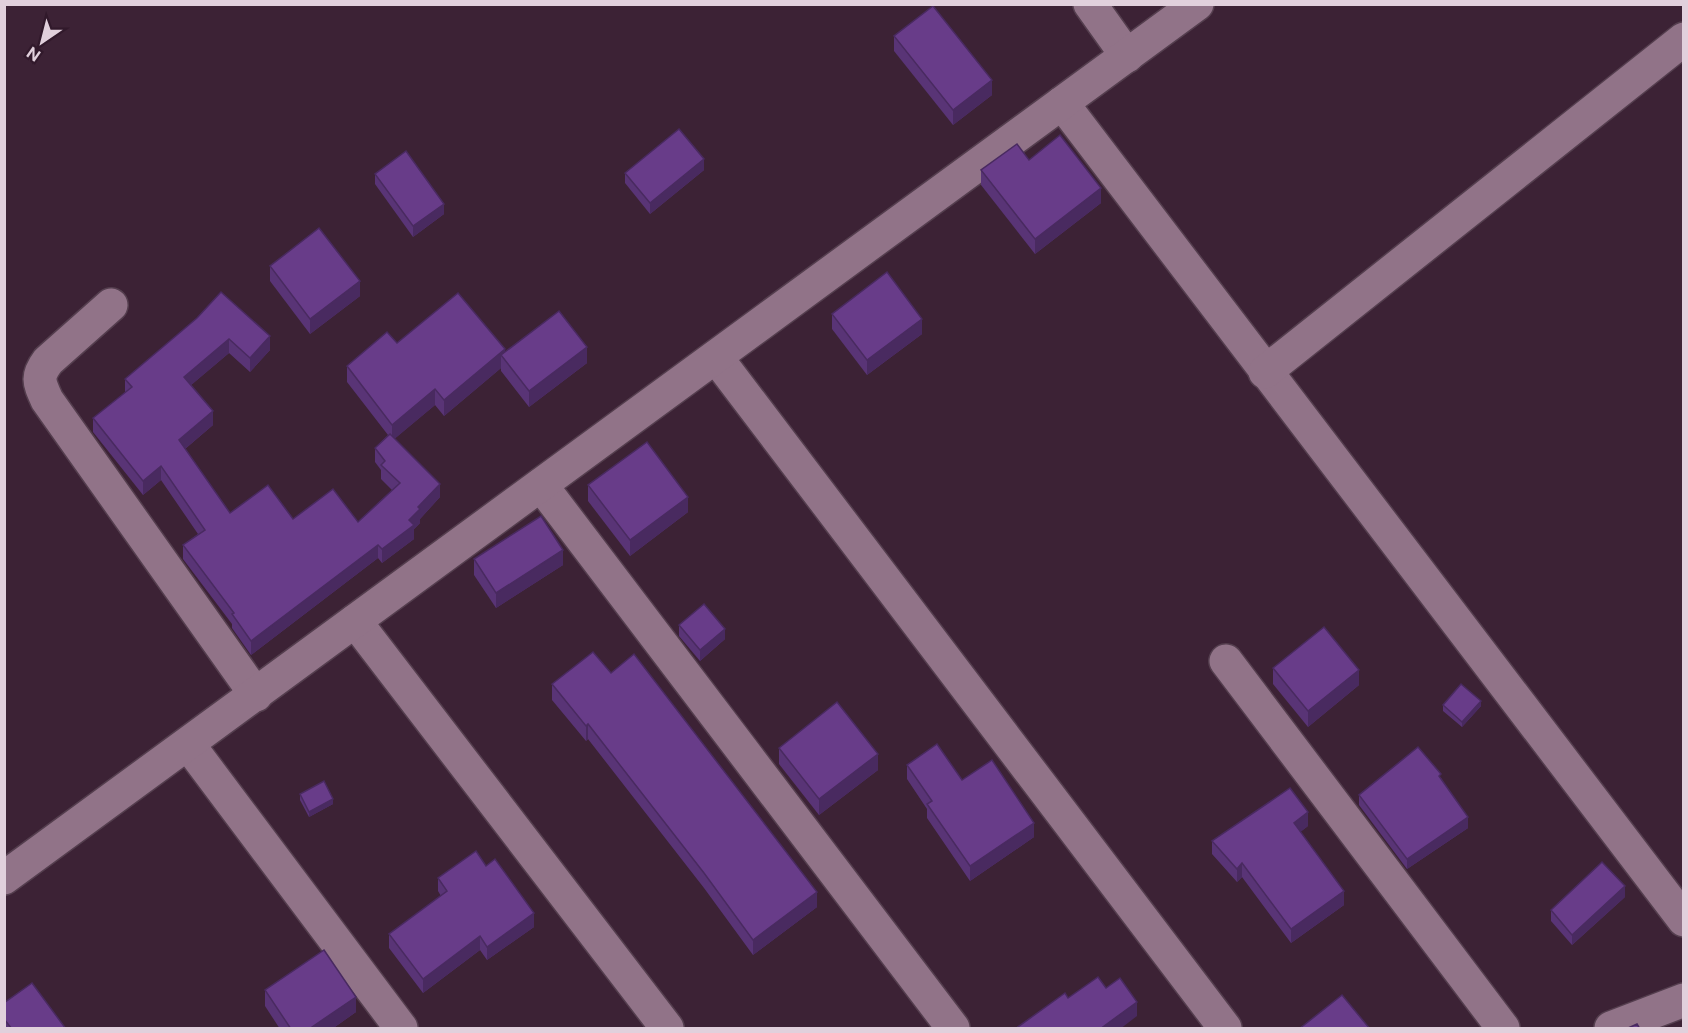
<svg xmlns="http://www.w3.org/2000/svg" width="1688" height="1033" viewBox="0 0 1688 1033" font-family="'Public Sans',sans-serif">
<style>
.lines{fill:none;stroke-linecap:round;stroke-linejoin:round}
.minor-casing{stroke:#543e4e;stroke-width:36}
.minor{stroke:#917388;stroke-width:33}
.wall{fill:#593476}
.shaded-wall{fill:#492a60}
.building{fill:#683c89;stroke:#492a60;stroke-width:1.5}
</style>
<rect width="100%" height="100%" fill="#3c2235"/>
<g class="lines">
<g class="minor-casing">
<g id="minor">
<polyline points="1090,4 1127,56"/>
<polyline points="1062,103 1684,920"/>
<path d="M111 305 48 361C36 377 39 382 47 400L256 695"/>
<polyline points="716,357 1225,1028"/>
<polyline points="1265,372 1684,39"/>
<polyline points="541,485 953,1028"/>
<polyline points="355,621 667,1028"/>
<polyline points="1226,661 1503,1028"/>
<polyline points="188,744 401,1028"/>
<polyline points="4,878 1197,4"/>
<polyline points="1611,1028 1684,1000"/>
</g>
</g>
<use href="#minor" class="minor"/>
</g>
<g class="wall">
<polygon points="894,36 992,95 953,125 894,51"/>
<polygon points="1029,160 1101,203 1035,254 981,185 981,170"/>
<polygon points="704,170 650,214 625,183 625,173"/>
<polygon points="375,174 444,214 413,237 375,184"/>
<polygon points="270,266 360,296 310,334 270,281"/>
<polygon points="832,314 922,334 867,375 832,329"/>
<polygon points="197,318 270,350 250,372 229,353 191,385 213,425 185,449 230,513 293,519 358,522 392,490 381,479 381,470 375,462 375,448 388,435 347,382 347,366 397,343 505,352 587,363 529,407 501,371 501,368 444,416 435,405 394,439 440,497 420,519 420,523 414,529 414,539 382,563 378,558 251,655 232,628 232,624 183,559 183,545 198,534 161,480 143,495 93,432 93,418 125,393 125,379"/>
<polygon points="588,485 688,512 630,556 588,501"/>
<polygon points="474,559 563,565 496,608 474,575"/>
<polygon points="679,625 725,639 700,661 679,636"/>
<polygon points="1273,668 1359,685 1308,727 1273,684"/>
<polygon points="611,673 817,907 753,955 704,888 588,739 586,741 552,700 552,684"/>
<polygon points="1443,705 1481,706 1462,727 1443,711"/>
<polygon points="779,748 878,770 819,815 779,764"/>
<polygon points="907,765 962,780 1034,837 970,881 927,818 927,809 907,779"/>
<polygon points="1441,778 1468,828 1407,869 1359,805 1359,795"/>
<polygon points="300,794 333,804 309,817 300,800"/>
<polygon points="1308,826 1300,832 1344,905 1291,943 1242,877 1237,882 1212,854 1212,841"/>
<polygon points="486,866 534,927 487,960 480,950 423,993 389,948 389,934 441,896 438,891 438,878"/>
<polygon points="1625,897 1572,945 1551,921 1551,910"/>
<polygon points="265,990 356,1012 332,1029 280,1029 265,1006"/>
<polygon points="4,1003 66,1029 4,1029"/>
</g>
<g class="shaded-wall">
<polygon points="992,80 992,95 953,125 953,110"/>
<polygon points="704,159 704,170 650,214 650,203"/>
<polygon points="1101,188 1101,203 1035,254 1035,239"/>
<polygon points="444,204 444,214 413,237 413,226"/>
<polygon points="360,281 360,296 310,334 310,319"/>
<polygon points="922,319 922,334 867,375 867,360"/>
<polygon points="270,336 270,350 250,372 250,358"/>
<polygon points="229,339 229,353 184,391 184,377"/>
<polygon points="587,347 587,363 529,407 529,391"/>
<polygon points="505,349 505,360 501,355 501,368 444,416 444,400"/>
<polygon points="435,389 435,405 392,441 392,425"/>
<polygon points="213,411 213,425 179,454 179,440"/>
<polygon points="161,466 161,480 143,495 143,481"/>
<polygon points="440,484 440,497 420,519 420,523 414,529 414,539 382,563 382,549 409,520 418,507"/>
<polygon points="688,497 688,512 630,556 630,540"/>
<polygon points="378,545 378,558 251,655 251,641"/>
<polygon points="563,550 563,565 496,608 496,593"/>
<polygon points="725,629 725,639 700,661 700,650"/>
<polygon points="1359,670 1359,685 1308,727 1308,711"/>
<polygon points="1481,701 1481,706 1462,727 1462,722"/>
<polygon points="588,724 588,739 586,741 586,726"/>
<polygon points="878,754 878,770 819,815 819,799"/>
<polygon points="333,799 333,804 309,817 309,812"/>
<polygon points="1308,812 1308,826 1294,837 1294,823"/>
<polygon points="1468,817 1468,828 1407,869 1407,859"/>
<polygon points="1034,823 1034,837 970,881 970,866"/>
<polygon points="1242,863 1242,877 1237,882 1237,869"/>
<polygon points="1625,886 1625,897 1572,945 1572,935"/>
<polygon points="1344,891 1344,905 1291,943 1291,929"/>
<polygon points="817,892 817,907 753,955 753,940"/>
<polygon points="534,913 534,927 487,960 487,947"/>
<polygon points="480,936 480,950 423,993 423,979"/>
<polygon points="356,997 356,1012 332,1029 309,1029"/>
<polygon points="1137,1002 1137,1016 1120,1029 1100,1029"/>
</g>
<g class="building">
<polygon points="933,6 992,80 953,110 894,36"/>
<polygon points="679,129 704,159 650,203 625,173"/>
<polygon points="1060,135 1101,188 1035,239 981,170 1017,144 1029,160"/>
<polygon points="406,151 444,204 413,226 375,174"/>
<polygon points="319,228 360,281 310,319 270,266"/>
<polygon points="887,272 922,319 867,360 832,314"/>
<polygon points="221,292 270,336 250,358 229,339 184,377 213,411 179,440 230,513 268,485 293,519 333,489 358,522 400,483 381,465 385,461 375,448 390,434 440,484 418,507 420,509 409,520 414,525 382,549 378,545 251,641 232,614 234,613 183,545 205,530 161,466 143,481 93,418 132,387 125,379 197,318"/>
<polygon points="458,293 505,349 444,400 435,389 392,425 347,366 387,332 397,343"/>
<polygon points="559,311 587,347 529,391 501,355"/>
<polygon points="647,442 688,497 630,540 588,485"/>
<polygon points="541,516 563,550 496,593 474,559"/>
<polygon points="704,604 725,629 700,650 679,625"/>
<polygon points="1324,627 1359,670 1308,711 1273,668"/>
<polygon points="593,652 611,673 634,654 817,892 753,940 704,873 588,724 586,726 552,684"/>
<polygon points="1461,684 1481,701 1462,722 1443,705"/>
<polygon points="837,702 878,754 819,799 779,748"/>
<polygon points="937,744 962,780 992,760 1034,823 970,866 927,804 932,801 907,765"/>
<polygon points="1418,747 1441,774 1439,776 1468,817 1407,859 1359,795"/>
<polygon points="324,781 333,799 309,812 300,794"/>
<polygon points="1290,788 1308,812 1294,823 1344,891 1291,929 1242,863 1237,869 1212,841"/>
<polygon points="476,851 486,866 495,859 534,913 487,947 480,936 423,979 389,934 447,891 438,878"/>
<polygon points="1602,862 1625,886 1572,935 1551,910"/>
<polygon points="324,950 356,997 309,1029 291,1029 265,990"/>
<polygon points="1098,977 1106,988 1120,978 1137,1002 1100,1029 1015,1029 1065,993 1068,998"/>
<polygon points="32,983 66,1029 12,1029 4,1019 4,1003"/>
<polygon points="1342,995 1370,1029 1299,1029"/>
<polygon points="1637,1024 1640,1029 1626,1029"/>
</g>
<rect width="1688" height="1033" fill="none" stroke="#e1d0dc" stroke-width="12"/>
<g transform="translate(42 42) rotate(215)" stroke="#31192b" stroke-width="4.5" paint-order="stroke">
<path d="M0-4.5L10 22L0 15L-10 22Z" fill="#e1d0dc"/>
<text y="-9" font-size="16" font-weight="bold" text-anchor="middle" fill="#e1d0dc">N</text>
</g>
</svg>
